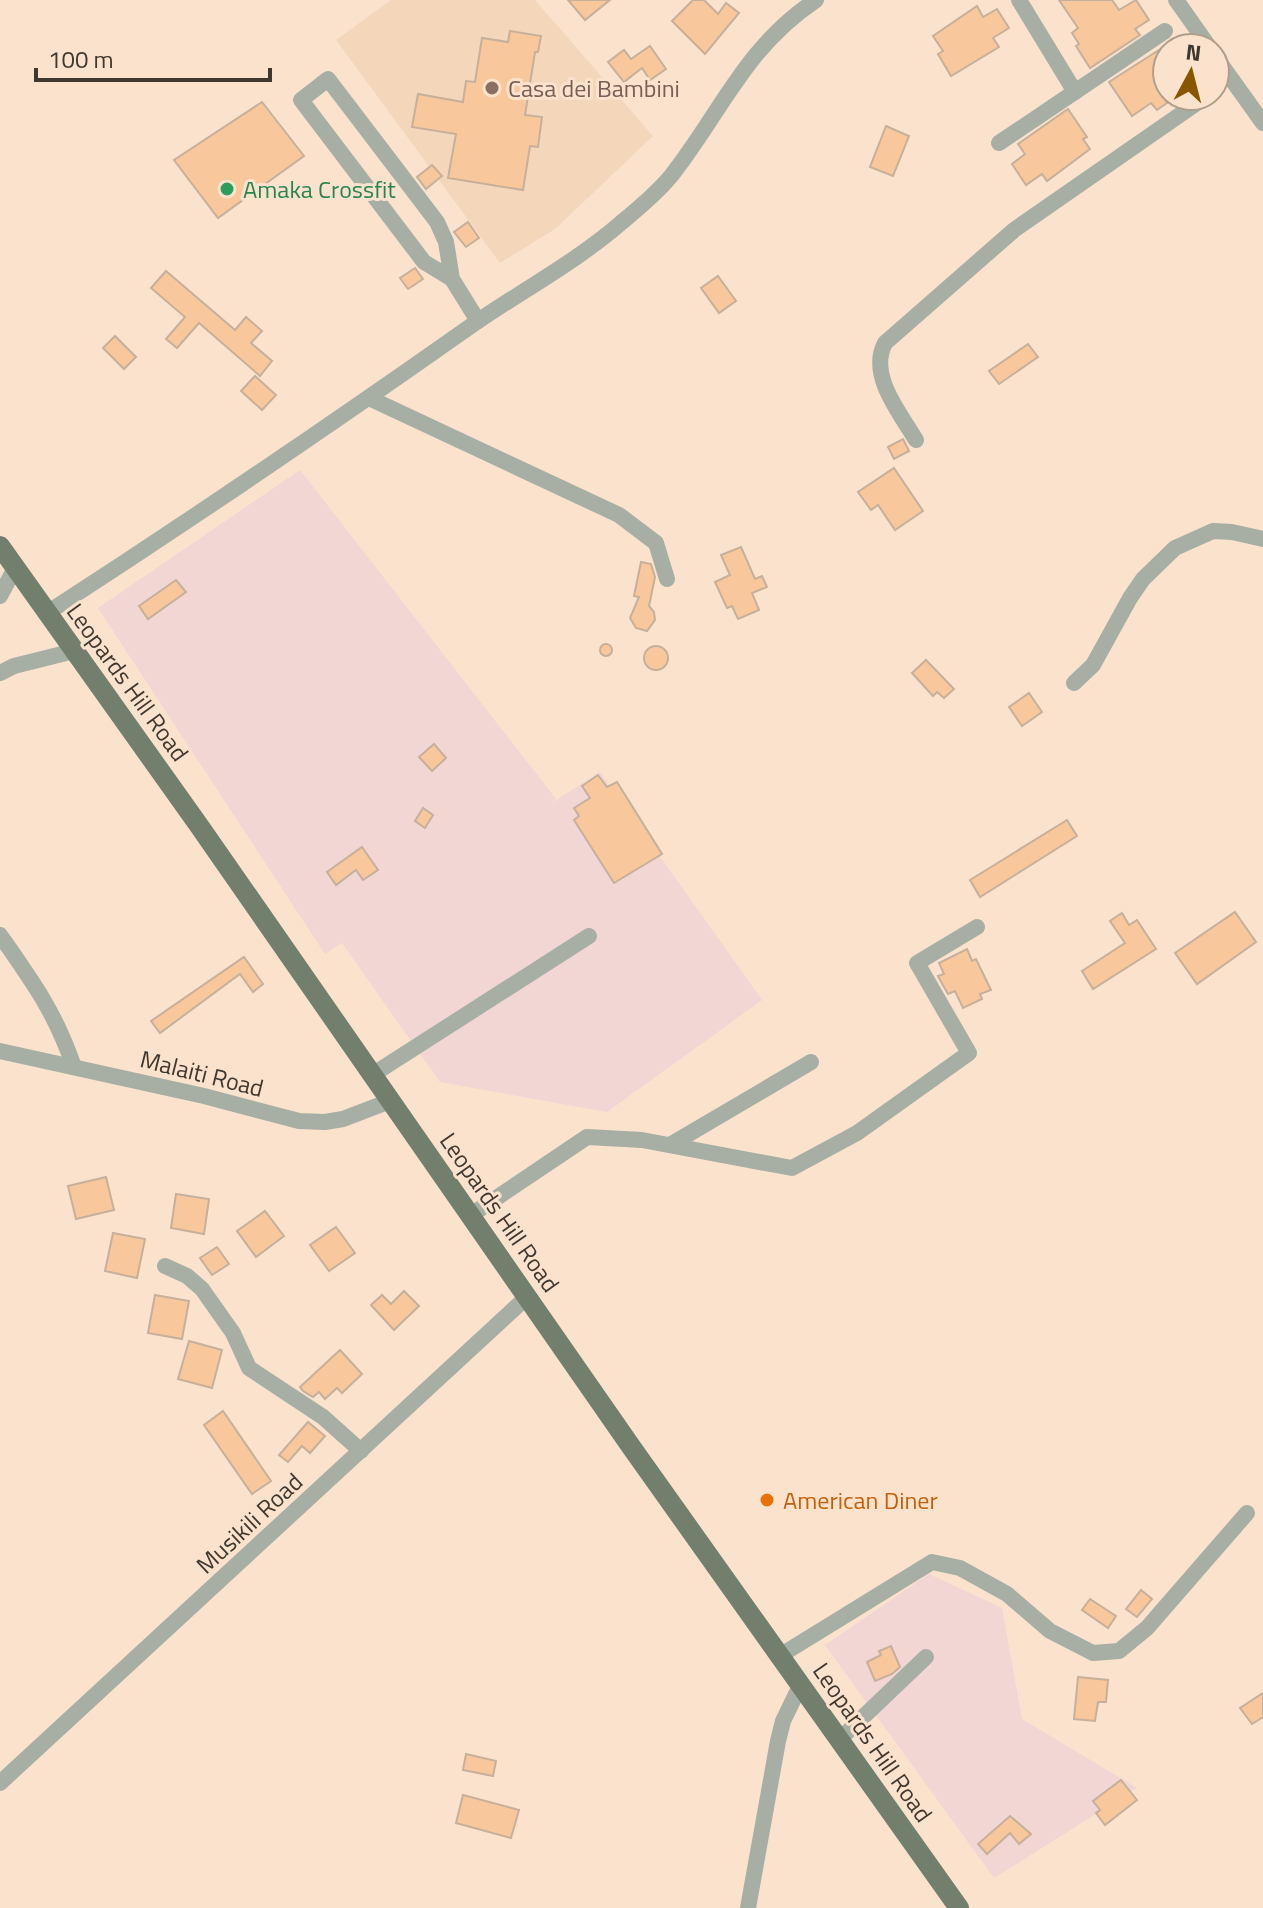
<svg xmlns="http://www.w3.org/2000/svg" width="1263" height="1908" viewBox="0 0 1263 1908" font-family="'Titillium Web',sans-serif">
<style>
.industrial{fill:#f1d6d4}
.built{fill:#f4d6bb}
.building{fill:#f8c89c;stroke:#c7b09b;stroke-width:2}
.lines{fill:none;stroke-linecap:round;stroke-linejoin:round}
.minor{stroke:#a7afa4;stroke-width:16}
.major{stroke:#717f6c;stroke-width:20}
.education-dot{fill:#8d6e63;stroke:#fae2cd;stroke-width:3}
.leisure-dot{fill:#2e9e5b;stroke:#fae2cd;stroke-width:3}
.food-dot{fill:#e8710a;stroke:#fae2cd;stroke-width:3}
.labels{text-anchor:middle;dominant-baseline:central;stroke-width:6;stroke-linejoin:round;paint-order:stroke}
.education-label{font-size:24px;fill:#785e54;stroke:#fae2cd;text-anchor:start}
.leisure-label{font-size:24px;fill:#27864d;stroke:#fae2cd;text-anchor:start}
.street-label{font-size:24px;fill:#40372e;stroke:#fae2cd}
.food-label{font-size:24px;fill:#c56008;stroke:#fae2cd;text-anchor:start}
</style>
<rect width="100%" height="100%" fill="#fae2cd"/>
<g class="industrial">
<polygon points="300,470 556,799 550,804 600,772 762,1000 607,1112 440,1082 342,943 325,954 98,608"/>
<polygon points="929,1574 1002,1608 1022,1719 1137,1788 994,1878 825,1645"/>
</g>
<polygon class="built" points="391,0 535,0 653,136 555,229 500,263 336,40"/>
<g class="building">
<polygon points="568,0 610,0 585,20"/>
<polygon points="693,0 704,0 718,14 726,3 739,13 705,54 672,21"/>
<polygon points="1059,0 1112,0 1119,10 1136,0 1149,20 1135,29 1140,35 1090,68 1076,46 1079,44 1072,33 1078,28"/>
<polygon points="977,6 983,17 997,9 1009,28 993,38 999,47 951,76 938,54 943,51 933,36"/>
<polygon points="510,31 541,36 538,52 535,52 525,115 542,117 538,147 530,146 523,190 448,178 456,134 412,127 418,94 463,102 466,81 475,82 482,38 508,42"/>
<polygon points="650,46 666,69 650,80 642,68 624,82 608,62 624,50 631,59"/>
<polygon points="1162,48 1167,55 1167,103 1157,110 1151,103 1132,116 1109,82"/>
<polygon points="262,102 304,156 218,218 174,160"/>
<polygon points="1068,109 1087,137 1083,139 1090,149 1047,181 1042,174 1026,185 1012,164 1025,154 1018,144"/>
<polygon points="886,126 909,136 893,176 870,167"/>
<polygon points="432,165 442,176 426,189 417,177"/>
<polygon points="468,222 479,238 466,247 454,232"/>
<polygon points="415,268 423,279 408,289 400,278"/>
<polygon points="166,271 235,330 246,317 262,331 251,343 272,361 260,376 199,323 177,348 166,339 185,317 151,288"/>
<polygon points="718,276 736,301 719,313 701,288"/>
<polygon points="115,336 136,357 124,369 103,348"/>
<polygon points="1028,344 1038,357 999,384 989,371"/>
<polygon points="255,376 276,395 262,410 241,391"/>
<polygon points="903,439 909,451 894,459 888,447"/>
<polygon points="894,468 923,511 895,530 878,505 871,510 858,492"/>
<polygon points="741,547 755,579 762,576 767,587 752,593 759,610 738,619 732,606 727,608 715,582 730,575 721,555"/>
<polygon points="641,562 651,564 655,577 649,606 654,612 655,620 647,631 636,628 630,618 639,597 634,596"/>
<polygon points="176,580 186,592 148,619 139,606"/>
<circle cx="606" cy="650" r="6"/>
<circle cx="656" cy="658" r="12"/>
<polygon points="926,660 954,689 944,698 937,692 933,696 912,673"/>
<polygon points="1029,693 1042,712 1022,726 1009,707"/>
<polygon points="434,744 446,758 432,771 419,757"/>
<polygon points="598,775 607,787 617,782 662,854 614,883 574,820 579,816 574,808 590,798 582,786"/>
<polygon points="423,808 433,815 425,828 415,821"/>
<polygon points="1067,820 1077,836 980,897 970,880"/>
<polygon points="362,847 378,870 363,880 356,870 336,885 327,872"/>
<polygon points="1235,912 1256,942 1197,984 1175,953"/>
<polygon points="1122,913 1129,925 1137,920 1156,949 1093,989 1082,971 1125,943 1110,921"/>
<polygon points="967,949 972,961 976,959 991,990 980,994 982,999 963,1008 955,991 948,994 944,987 938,976 944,974 939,963"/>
<polygon points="244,957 263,984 253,992 240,974 160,1033 151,1021"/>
<polygon points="106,1177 114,1210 76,1219 68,1186"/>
<polygon points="176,1194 209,1199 204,1234 171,1228"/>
<polygon points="265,1211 284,1236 256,1257 237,1231"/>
<polygon points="336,1227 355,1253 329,1271 310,1245"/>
<polygon points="113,1233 145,1239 137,1278 105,1271"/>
<polygon points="217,1247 229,1264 212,1275 200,1258"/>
<polygon points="404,1291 419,1306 394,1330 371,1305 382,1295 391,1304"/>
<polygon points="155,1295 189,1301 182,1339 148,1333"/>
<polygon points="189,1341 222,1350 212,1388 178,1379"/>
<polygon points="340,1350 362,1374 342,1393 337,1388 325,1399 319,1392 313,1397 303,1391 300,1387"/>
<polygon points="223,1411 271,1481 252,1494 204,1425"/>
<polygon points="308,1422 325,1436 310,1453 302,1446 288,1462 279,1455"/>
<polygon points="1141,1590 1152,1599 1137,1617 1126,1609"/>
<polygon points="1090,1599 1116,1616 1108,1628 1082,1610"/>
<polygon points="891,1646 900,1667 892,1674 875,1681 867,1662 881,1655 879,1651"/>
<polygon points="1078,1677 1108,1680 1106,1702 1098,1702 1095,1721 1074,1719"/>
<polygon points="1263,1693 1263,1717 1252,1724 1240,1708"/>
<polygon points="466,1754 496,1761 493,1776 463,1770"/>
<polygon points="1121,1780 1137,1800 1105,1825 1096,1813 1100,1810 1093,1801"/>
<polygon points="463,1795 519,1810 511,1838 456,1823"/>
<polygon points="1010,1816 1031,1834 1019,1844 1010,1833 987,1854 978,1844"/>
</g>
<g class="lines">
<g class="minor">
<polyline points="1019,0 1075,92"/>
<polyline points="1176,0 1210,48"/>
<polyline points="1215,56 1263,123"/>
<polyline points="999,143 1165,31"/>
<polyline points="452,279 446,242 437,222 328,79 301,100 424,262 452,279 478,321"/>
<polyline points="369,398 619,515 656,543 667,579"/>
<path d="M916 440C900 413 868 375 885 343L1014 230 1207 96"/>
<polyline points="0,596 15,568"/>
<path d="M47 613C189 521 329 426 468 328 519 292 575 263 622 222 639 208 657 193 671 176 721 113 744 48 816 0"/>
<polyline points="0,673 14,666 74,651"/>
<polyline points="1074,683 1093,665 1130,598 1143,579 1175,548 1213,531 1232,532 1263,539"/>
<path d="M0 935C33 982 55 1012 74 1067"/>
<polyline points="0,1051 204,1096 299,1121 325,1122 343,1119 390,1101"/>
<polyline points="372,1075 589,936"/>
<polyline points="670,1145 811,1062"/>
<polyline points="471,1215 587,1137 642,1140 792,1168 857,1133 969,1053 917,963 977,927"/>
<polyline points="165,1266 187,1276 202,1289 233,1333 249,1368 323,1417 361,1451"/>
<polyline points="781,1655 932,1562 960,1568 1007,1594 1050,1631 1093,1653 1119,1651 1147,1628 1247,1513"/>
<polyline points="840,1739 926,1657"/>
<polyline points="0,1783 528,1296"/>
<polyline points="748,1908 778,1741 783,1721 801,1684"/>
</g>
<polyline class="major" points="0,546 200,827 632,1448 959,1908"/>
</g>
<circle class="education-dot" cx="492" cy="88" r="8"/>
<circle class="leisure-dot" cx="227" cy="189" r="8"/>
<circle class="food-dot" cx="767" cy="1500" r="8"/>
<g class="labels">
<g class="education-label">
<text x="508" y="88">Casa dei Bambini</text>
</g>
<g class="leisure-label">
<text x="243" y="189">Amaka Crossfit</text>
</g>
<g class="street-label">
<text transform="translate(128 682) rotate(54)">Leopards Hill Road</text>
<text transform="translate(202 1073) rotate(14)">Malaiti Road</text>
<text transform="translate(500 1212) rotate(55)">Leopards Hill Road</text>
<text transform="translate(249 1523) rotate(-43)">Musikili Road</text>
<text transform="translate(873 1742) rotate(55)">Leopards Hill Road</text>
</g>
<g class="food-label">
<text x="783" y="1500">American Diner</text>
</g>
</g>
<g transform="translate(1191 72) rotate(7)"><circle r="38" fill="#fae2cd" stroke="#b09e8d" stroke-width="2"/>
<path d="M0-6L14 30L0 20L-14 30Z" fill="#895600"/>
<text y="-12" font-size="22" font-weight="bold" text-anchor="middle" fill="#40372e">N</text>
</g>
<path d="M36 68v12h234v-12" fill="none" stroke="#40372e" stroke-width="4"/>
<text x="48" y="68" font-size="24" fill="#40372e" stroke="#fae2cd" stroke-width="6" paint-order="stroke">100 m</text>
</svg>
